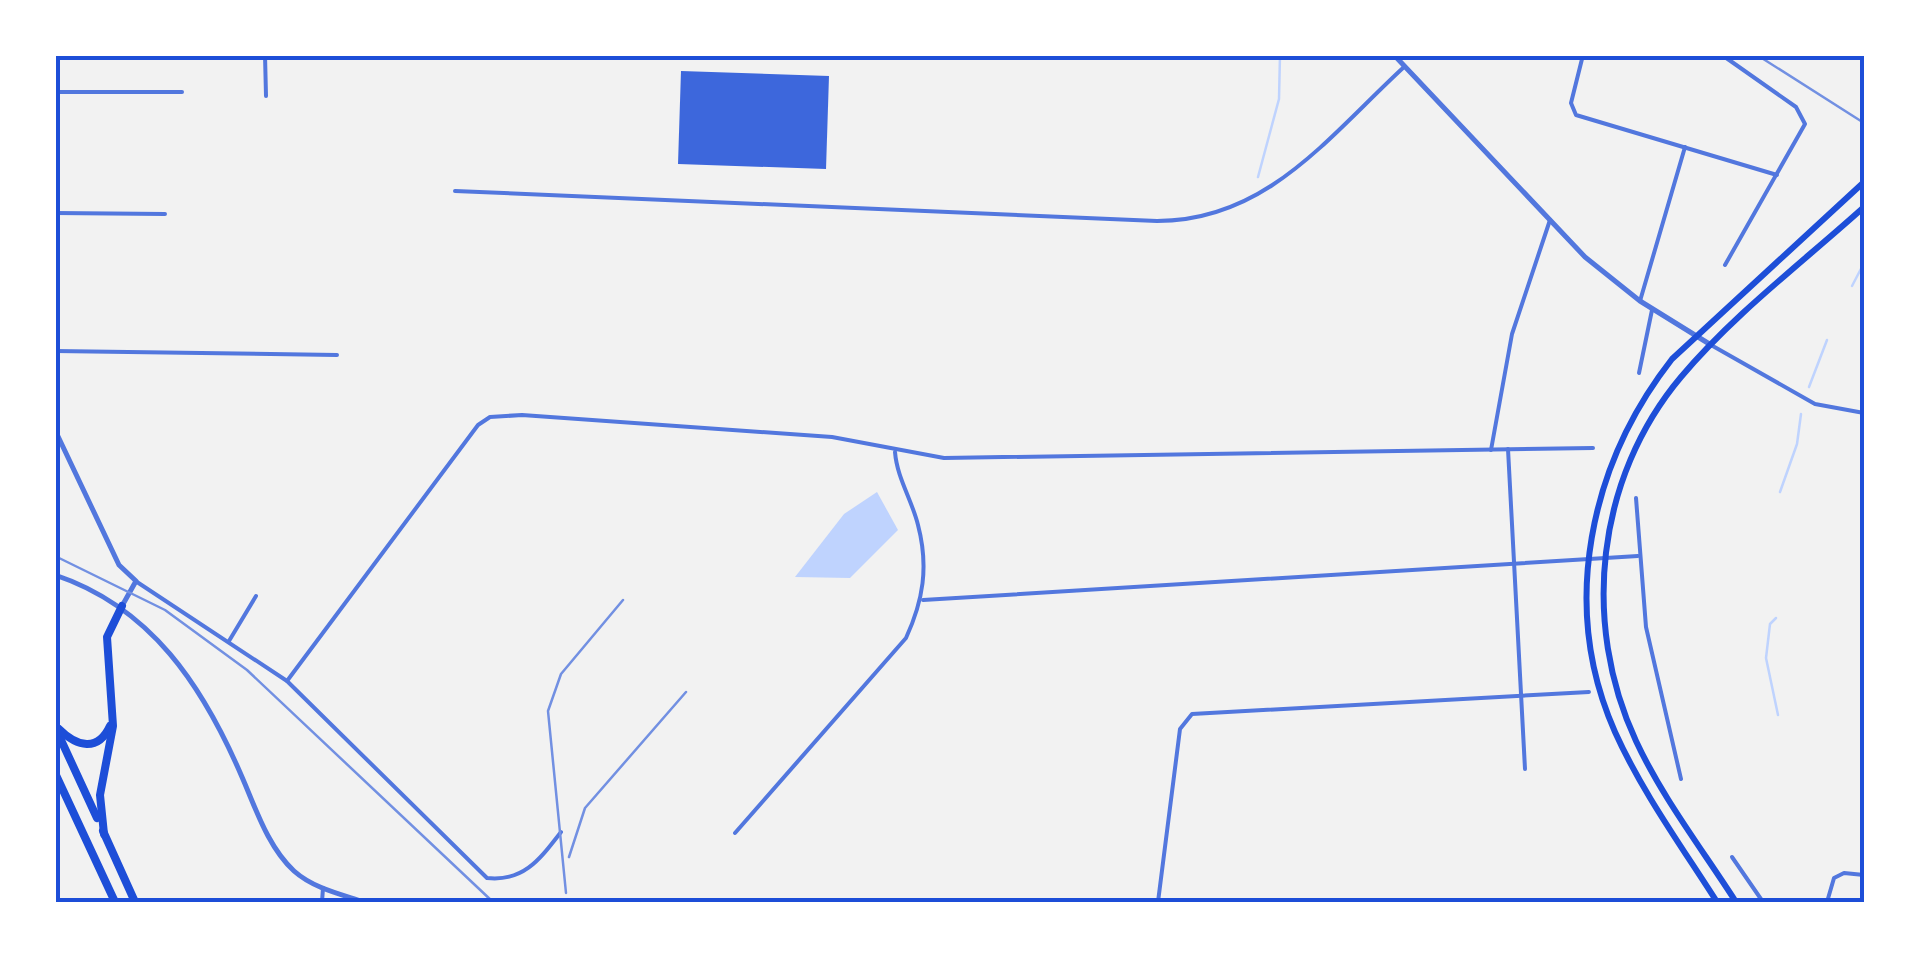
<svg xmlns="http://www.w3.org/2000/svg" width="1919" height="957" viewBox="0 0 1919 957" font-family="'Work Sans',sans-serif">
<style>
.water{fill:#bfd3fe}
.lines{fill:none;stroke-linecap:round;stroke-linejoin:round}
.stream{stroke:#bfd3fe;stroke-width:2.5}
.building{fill:#3d67dc}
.minor{stroke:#5277de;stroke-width:4}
.tertiary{stroke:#5277de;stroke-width:5}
.secondary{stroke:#1d4ed8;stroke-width:6}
.motorway{stroke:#1d4ed8;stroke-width:8}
.rail{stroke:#7290e2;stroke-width:2.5}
.neatline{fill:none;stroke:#1d4ed8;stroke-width:4}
</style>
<rect width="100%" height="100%" fill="#f2f2f2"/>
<polygon class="water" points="877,492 898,530 850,578 795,577 844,514"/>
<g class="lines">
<g class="stream">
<polyline points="1258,177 1279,99 1280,55"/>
<polyline points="1852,286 1864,263"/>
<polyline points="1809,387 1827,340"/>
<polyline points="1780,492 1797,444 1801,414"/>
<polyline points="1776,618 1770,624 1766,658 1778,715"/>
</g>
</g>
<polygon class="building" points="681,71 829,76 826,169 678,164"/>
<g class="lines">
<g class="minor">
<polyline points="265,55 266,96"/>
<polyline points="1583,55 1571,103 1576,115 1777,175"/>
<polyline points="1722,55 1796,107 1805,124 1725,265"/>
<polyline points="1847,57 1848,55"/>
<polyline points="55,92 182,92"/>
<path d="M455 191 1157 221C1267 221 1329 136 1404 67"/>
<polyline points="55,213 165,214"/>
<polyline points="1640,301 1685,147"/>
<polyline points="1711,345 1815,404 1864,413"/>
<polyline points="55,351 337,355"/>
<polyline points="1639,373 1652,310"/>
<polyline points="1508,449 1525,769"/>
<polyline points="1491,450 1512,334 1550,220"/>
<polyline points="1636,498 1646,627 1681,779"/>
<path d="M137 582 287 681 487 878C524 882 540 859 561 832"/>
<polyline points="923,600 1638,556"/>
<polyline points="229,641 256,596"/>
<polyline points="287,681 478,425 490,417 522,415 832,437 944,458 1593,448"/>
<path d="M735 833 906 638C923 601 929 567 918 525 912 500 897 478 895 452"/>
<polyline points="1732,857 1763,902"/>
<polyline points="322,902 323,888"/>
<polyline points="1158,902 1180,729 1192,714 1589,692"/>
<polyline points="1827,902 1834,878 1844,873 1864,875"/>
</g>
<g class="tertiary">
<polyline points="1394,55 1585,257 1640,301 1711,345"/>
<polyline points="55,430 119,565 136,581 122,606"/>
<path d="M55 575C151 607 203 686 242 777 256 809 268 847 294 871 313 888 340 894 364 902"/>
</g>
<g class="secondary">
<path d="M1717 902C1682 847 1642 792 1615 732 1559 606 1590 464 1672 359L1864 182"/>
<path d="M1736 902C1702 849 1662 797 1636 741 1581 623 1596 478 1681 377 1734 314 1803 262 1864 207"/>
</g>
<g class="motorway">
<polyline points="55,727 97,818"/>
<path d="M59 729C77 747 98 752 110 726"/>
<polyline points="55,773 115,902"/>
<polyline points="103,831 135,902"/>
<polyline points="104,834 100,795 113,726 107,637 122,606"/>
</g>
<g class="rail">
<polyline points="1757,55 1864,123"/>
<polyline points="55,556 165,610 247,670 493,902"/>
<polyline points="569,857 585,808 686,692"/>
<polyline points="566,893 548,711 561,674 623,600"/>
</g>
</g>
<rect width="1919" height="957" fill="none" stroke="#ffffff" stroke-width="115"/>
<rect x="58" y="58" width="1804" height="842" class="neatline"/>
</svg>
